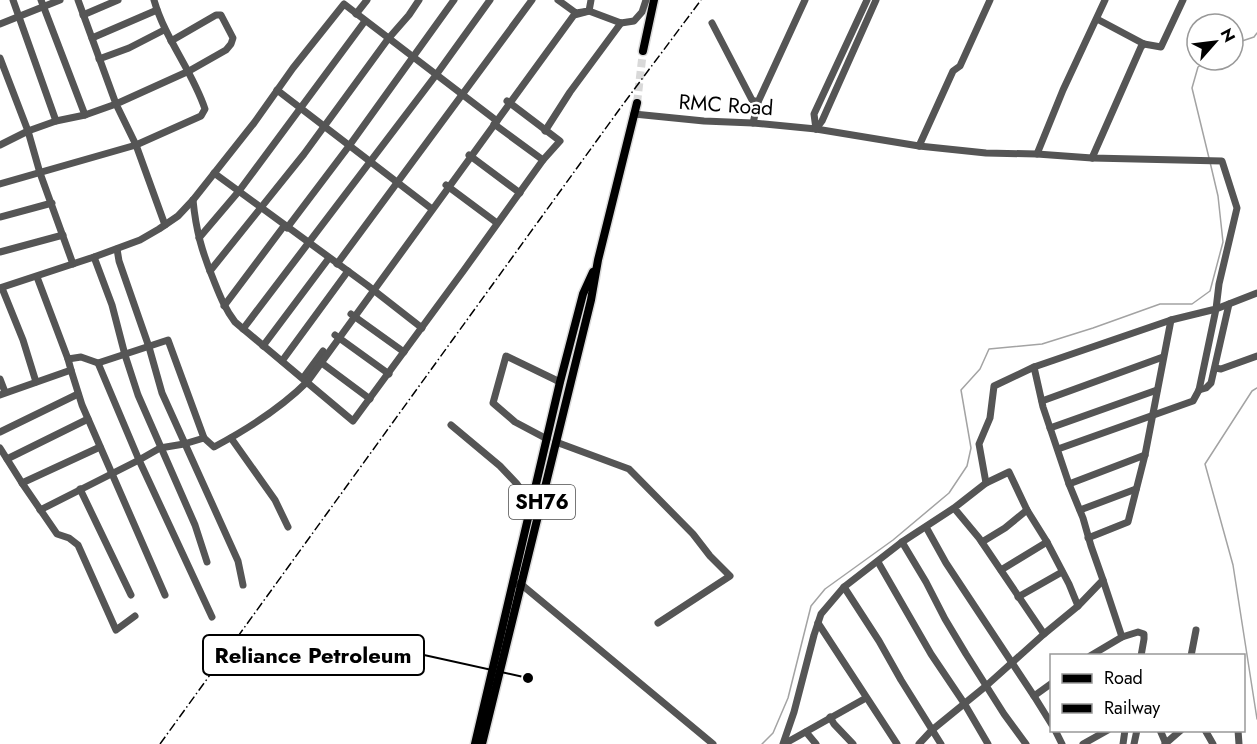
<svg xmlns="http://www.w3.org/2000/svg" width="1257" height="744" viewBox="0 0 1257 744" font-family="Jost,sans-serif">
<style>
.lines{fill:none;stroke-linecap:round;stroke-linejoin:round}
.stream{stroke:#a3a3a3;stroke-width:1.5}
.major-tunnel{stroke:#d9d9d9;stroke-width:8;stroke-dasharray:8 4;stroke-linecap:butt}
.major-casing{stroke:#dbdbdb;stroke-width:11}
.minor{stroke:#555;stroke-width:7}
.major{stroke:#000;stroke-width:8}
.rail{stroke:#000;stroke-width:1.5;stroke-dasharray:9 3 1.5 3;stroke-linecap:butt}
.labels{text-anchor:middle;dominant-baseline:central;stroke-width:5;stroke-linejoin:round;paint-order:stroke}
.shield{fill:#fff;stroke:#4c4c4c;stroke-width:1.5}
.shield-label{font-size:20px;font-weight:bold;fill:#000}
.street-label{font-size:21px;fill:#000;stroke:#fff}
.leader{fill:none;stroke:#000;stroke-width:2}
.callout-dot{fill:#000;stroke:#fff;stroke-width:2}
.callout{fill:#fff;stroke:#000;stroke-width:2}
.callout-label{font-size:22px;text-anchor:middle;font-weight:bold;fill:#000}
</style>
<rect width="100%" height="100%" fill="#fff"/>
<g class="lines">
<g class="stream">
<polyline points="1233,44 1254,37 1257,33"/>
<polyline points="1208,60 1198,67 1192,88 1209,158"/>
<polyline points="1257,388 1252,391 1205,464 1233,565 1257,719"/>
<polyline points="762,744 773,733 788,698 811,606 825,589 893,540 949,493 967,466 971,448 961,390 980,369 989,349 1042,344 1093,328 1160,304 1192,304 1210,291 1223,242 1218,196 1210,162"/>
</g>
<polyline class="major-tunnel" points="637,103 643,51"/>
<g class="major-casing">
<g id="major">
<polyline points="643,51 654,0"/>
<polyline points="475,744 560,382 583,294 593,272"/>
<polyline points="482,744 591,300 598,260 637,103"/>
</g>
</g>
<g class="minor">
<polyline points="13,0 56,121"/>
<polyline points="41,0 85,115"/>
<polyline points="558,0 576,13 589,11 591,0"/>
<polyline points="356,14 367,0"/>
<polyline points="83,15 118,0"/>
<polyline points="1097,19 1144,44 1161,47 1183,0"/>
<polyline points="712,23 752,100 758,102"/>
<polyline points="0,24 60,0"/>
<polyline points="92,38 157,10"/>
<polyline points="0,58 28,131 40,173 73,264"/>
<polyline points="99,59 129,48 164,30"/>
<polyline points="277,90 432,209"/>
<polyline points="634,114 704,121 753,123 816,129 919,146 986,153 1037,154 1092,158 1222,161 1237,208 1219,284 1216,309 1171,320 1034,367"/>
<polyline points="753,123 758,102 805,0"/>
<polyline points="494,124 543,160"/>
<polyline points="816,129 822,121 876,0"/>
<polyline points="816,129 814,114 867,0"/>
<polyline points="545,131 570,92 621,23"/>
<polyline points="0,145 28,131 56,121 85,115 116,104 78,0"/>
<polyline points="919,146 953,71 960,66 990,0"/>
<polyline points="1037,154 1063,90 1105,0"/>
<polyline points="469,155 520,193"/>
<polyline points="1092,158 1141,47 1144,44"/>
<polyline points="214,173 367,285 422,328"/>
<path d="M0 184 136 145 201 116 205 109C192 70 165 39 154 0"/>
<polyline points="446,185 497,223"/>
<path d="M193 200C196 231 202 252 214 281 220 296 225 309 235 322L353 421 464 270 543 160 560 141 510 103 574 15 589 11 621 23 634 21 642 12 646 0"/>
<polyline points="0,217 52,203"/>
<polyline points="165,225 136,145 116,104 189,71 226,50 231,44 233,38 221,15 216,15 171,41"/>
<polyline points="287,228 349,146 454,0"/>
<polyline points="199,238 239,191 365,21"/>
<polyline points="117,249 119,261 149,347 162,393 238,561 243,585"/>
<polyline points="0,252 63,235"/>
<polyline points="94,257 112,305 125,355 138,395 195,525 207,562"/>
<polyline points="337,264 532,0"/>
<polyline points="210,271 304,154 388,39 409,15 419,0"/>
<polyline points="37,277 68,359 81,357 98,363 139,460 40,510"/>
<polyline points="0,288 94,257 140,240 159,229 178,216 193,200 254,123 293,68 344,4 497,121"/>
<polyline points="2,288 23,340 36,382"/>
<polyline points="224,306 284,226"/>
<polyline points="351,314 404,352"/>
<polyline points="243,329 436,75 490,0"/>
<polyline points="335,335 389,374"/>
<polyline points="263,346 329,258"/>
<polyline points="282,361 348,271"/>
<polyline points="319,361 370,399"/>
<polyline points="98,363 168,340 204,438"/>
<polyline points="1215,368 1221,369 1257,356"/>
<polyline points="71,370 82,405 165,595"/>
<polyline points="303,378 323,351"/>
<polyline points="0,379 5,392"/>
<polyline points="1199,390 1206,388 1211,383 1229,304"/>
<polyline points="0,395 71,370 68,359"/>
<polyline points="1042,401 1163,357"/>
<polyline points="451,425 500,466 517,484 531,504"/>
<polyline points="1050,428 1157,390"/>
<polyline points="0,432 78,394"/>
<polyline points="231,438 275,500 288,527"/>
<polyline points="547,439 515,422 493,403 506,356 560,382"/>
<polyline points="556,442 629,469 693,534 710,556 730,576 658,623"/>
<polyline points="0,448 22,483 57,534 69,538 78,545 116,630 135,616"/>
<polyline points="1058,449 1193,401 1199,390 1216,309 1257,293"/>
<polyline points="7,459 88,419"/>
<polyline points="22,483 100,447"/>
<polyline points="986,483 979,444 990,418 994,386 1034,367 1043,407 1069,484 1083,518 1091,546 1103,580"/>
<polyline points="1069,484 1145,455"/>
<polyline points="80,489 131,595"/>
<polyline points="1080,510 1136,489"/>
<polyline points="926,527 946,563 1034,696 1052,725"/>
<polyline points="1088,538 1128,522 1145,455 1171,320"/>
<polyline points="902,542 926,582 945,619 966,654 1004,714 1026,744"/>
<polyline points="982,542 1005,528 1027,510"/>
<polyline points="878,562 931,654 964,703 988,744"/>
<polyline points="1001,570 1047,542"/>
<polyline points="518,584 522,585 713,744"/>
<polyline points="844,587 879,641 901,680 941,744"/>
<polyline points="1018,597 1062,572"/>
<polyline points="1078,606 1103,580 1122,637 1090,656"/>
<path d="M212 617 139 460 160 448 184 444 204 438 214 447C248 429 281 408 308 381L510 103 507 101"/>
<polyline points="818,623 897,744"/>
<polyline points="1122,637 1138,632 1144,634 1144,639 1141,656"/>
<polyline points="1191,656 1196,630"/>
<polyline points="1034,696 1052,683"/>
<polyline points="830,717 834,724 853,744"/>
<polyline points="1055,730 1062,744"/>
<polyline points="1160,730 1166,744"/>
<polyline points="1205,730 1213,744"/>
<polyline points="1238,730 1239,744"/>
<polyline points="806,732 816,744"/>
<polyline points="783,744 794,712 814,635 821,614 844,587 902,542 954,508 986,483 1009,472 1027,510 1047,542 1069,584 1078,606 1044,634 979,538 954,508"/>
<polyline points="784,744 866,698"/>
<polyline points="919,744 932,730 986,686 1044,634"/>
<polyline points="1083,744 1108,730"/>
<polyline points="1123,744 1125,730"/>
<polyline points="1134,744 1137,730"/>
<polyline points="1165,744 1181,730"/>
</g>
<use href="#major" class="major"/>
<polyline class="rail" points="160,744 624,103 701,0"/>
</g>
<g class="labels">
<rect class="shield" x="509" y="485" width="66" height="34" rx="4.5"/>
<g class="shield-label">
<text x="542" y="502">SH76</text>
</g>
<g class="street-label">
<text transform="translate(726 105) rotate(4)">RMC Road</text>
</g>
</g>
<path class="leader" d="M528 678L424 655"/>
<circle class="callout-dot" cx="528" cy="678" r="6"/>
<rect class="callout" x="203" y="635" width="221" height="40" rx="6"/>
<g class="callout-label">
<text x="313" y="663">Reliance Petroleum</text>
</g>
<rect x="1050" y="654" width="195" height="78" fill="#ffffff" stroke="#999999" stroke-width="1.5"/>
<rect x="1062" y="674" width="30" height="9" fill="#000000" stroke="#999999" stroke-width="1.5"/>
<text x="1104" y="684" font-size="18" fill="#000000">Road</text>
<rect x="1062" y="704" width="30" height="9" fill="#000000" stroke="#999999" stroke-width="1.5"/>
<text x="1104" y="714" font-size="18" fill="#000000">Railway</text>
<g transform="translate(1215 42) rotate(62)"><circle r="28" fill="#ffffff" stroke="#999999" stroke-width="1.5"/>
<path d="M0-4.5L10 22L0 15L-10 22Z" fill="#000000"/>
<text y="-9" font-size="16" font-weight="bold" text-anchor="middle" fill="#000000">N</text>
</g>
</svg>
